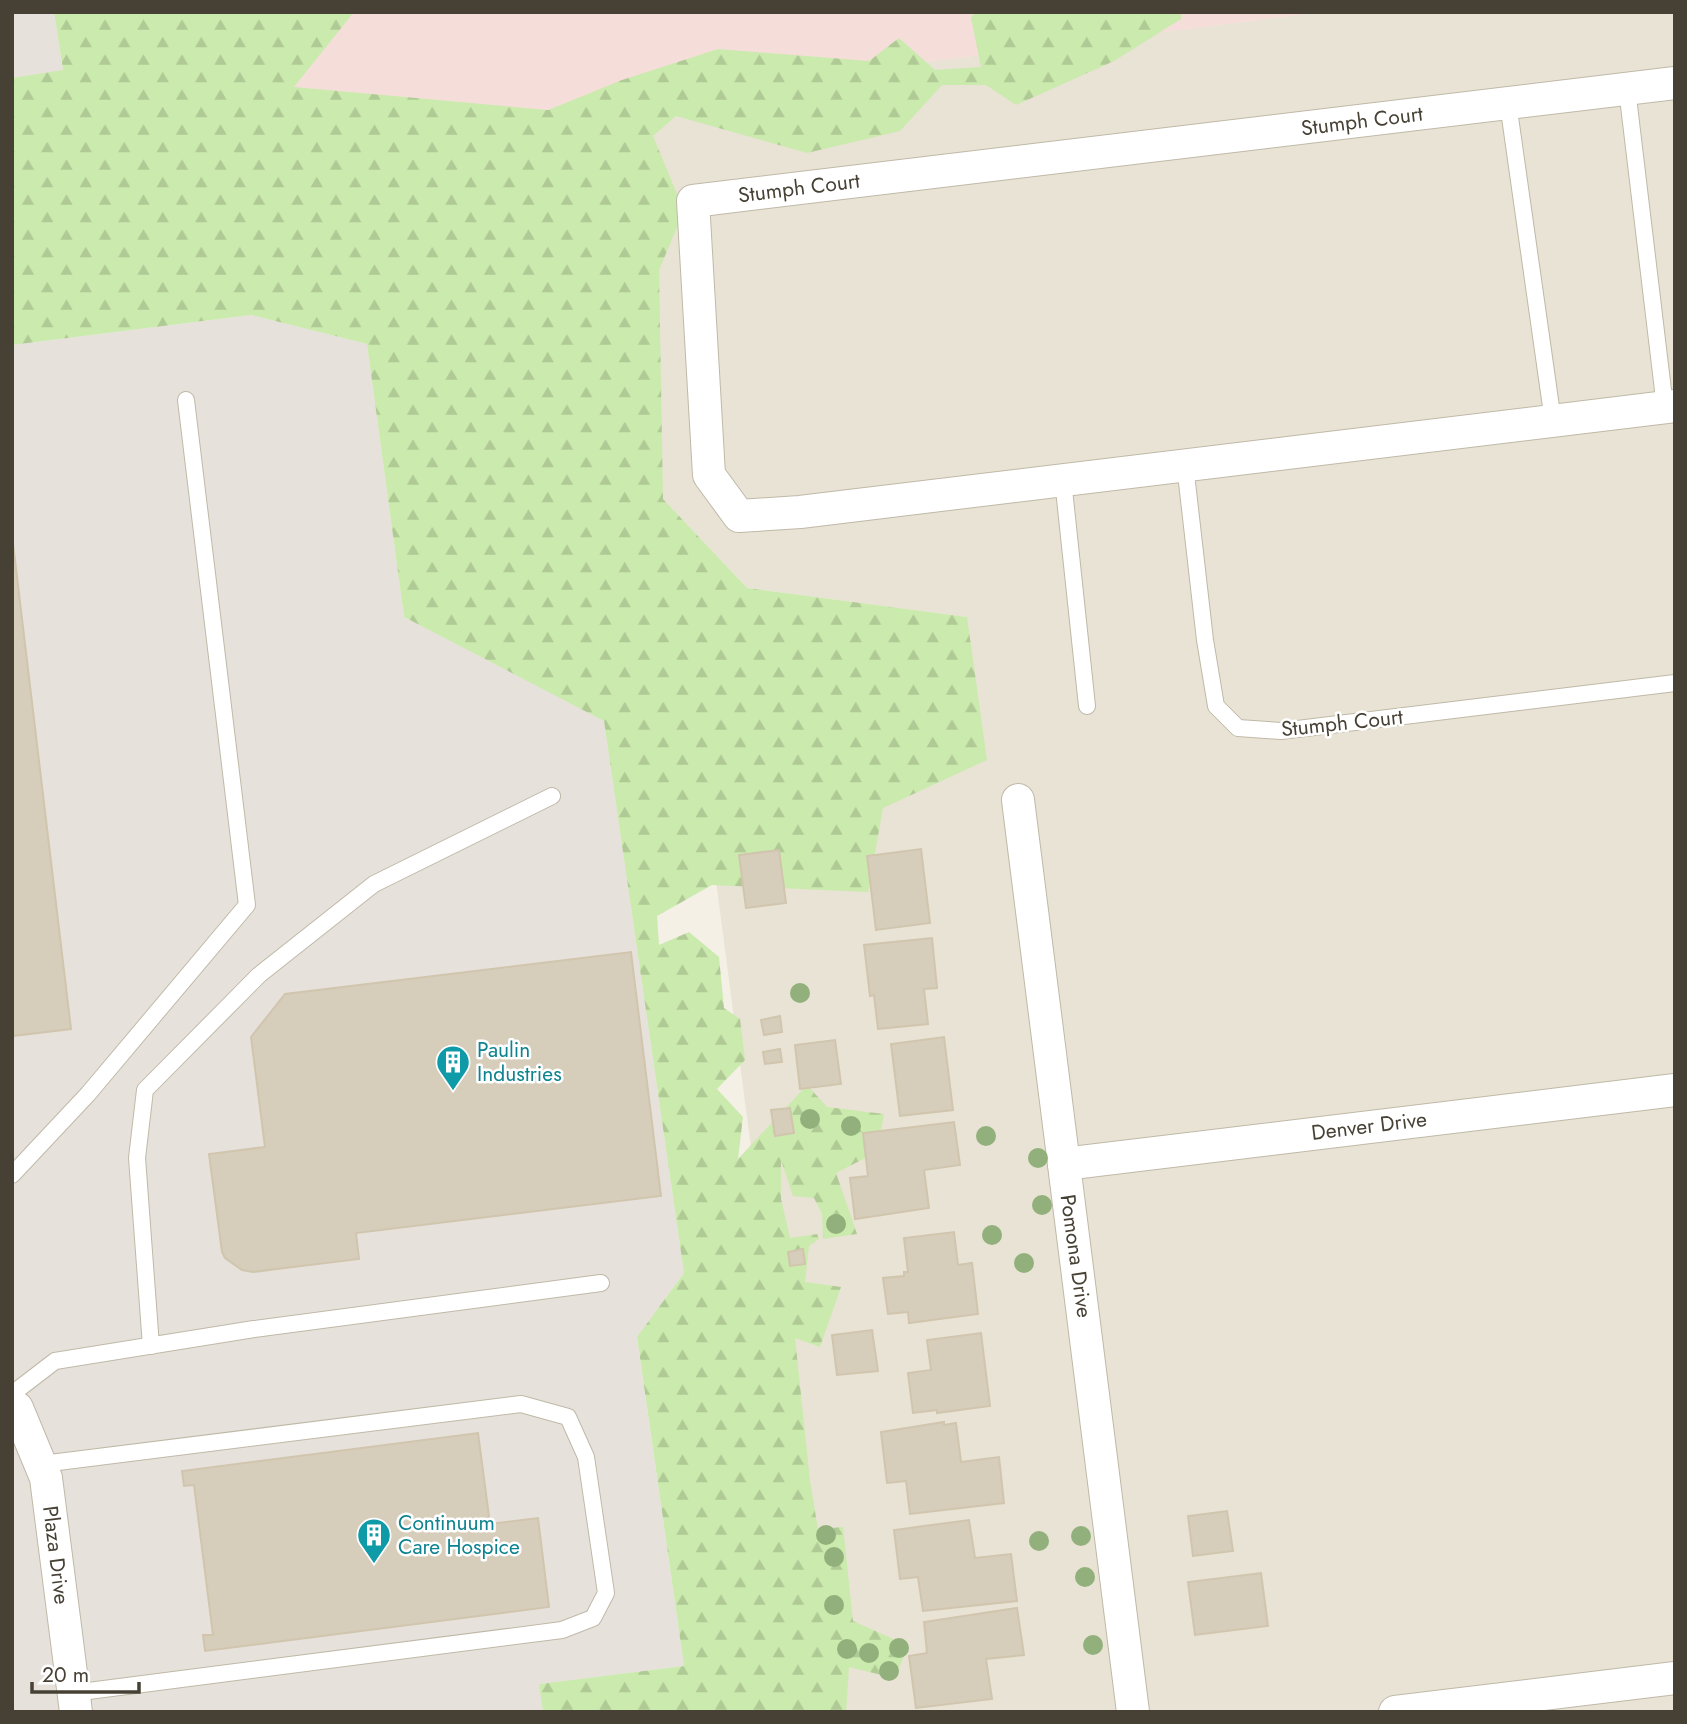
<svg xmlns="http://www.w3.org/2000/svg" width="1687" height="1724" viewBox="0 0 1687 1724" font-family="Jost,sans-serif">
<style>
.residential{fill:#e8e3d4}
.industrial{fill:#e6e2db}
.medical{fill:#f5ded9}
.forest{fill:url(#forest-firs)}
.building{fill:#d6cdbb;stroke:#d1c5ae;stroke-width:2}
.lines{fill:none;stroke-linecap:round;stroke-linejoin:round}
.lane-casing{stroke:#c0b9a8;stroke-width:18}
.street-casing{stroke:#c0b9a8;stroke-width:34}
.lane{stroke:#fff;stroke-width:16}
.street{stroke:#fff;stroke-width:32}
.tree{fill:#92b07c}
.labels{text-anchor:middle;dominant-baseline:central;stroke-width:5;stroke-linejoin:round;paint-order:stroke}
.street-label{font-size:21px;fill:#474135;stroke:#fff}
.culture-label{font-size:21px;fill:#0d838f;stroke:#fff;text-anchor:start}
</style>
<defs>
<pattern id="forest-firs" width="22" height="20" patternUnits="userSpaceOnUse" patternTransform="scale(1.75)"><rect width="22" height="20" fill="#cbeaad"/><path d="M5 1l3.5 6h-7zM16 11l3.5 6h-7z" fill="#b0ca95"/></pattern>
</defs>
<rect width="100%" height="100%" fill="#f4f0e6"/>
<polygon class="residential" points="1321,12 1675,12 1675,1712 825,1712 705,797 967,617 747,588 663,499 630,99"/>
<g class="industrial">
<polygon points="12,12 54,12 63,71 12,78"/>
<polygon points="251,315 367,344 404,617 604,720 684,1273 637,1338 684,1666 540,1684 543,1712 12,1712 12,345"/>
</g>
<polygon class="medical" points="183,12 1324,12 201,153"/>
<polygon class="forest" points="54,12 354,12 294,87 548,110 622,80 718,49 869,61 899,38 935,70 981,67 971,18 974,12 1181,12 1181,19 1114,61 1016,105 986,85 942,85 900,131 807,153 676,116 653,136 684,211 659,270 663,499 747,588 967,617 987,760 883,808 868,892 712,885 657,916 659,945 689,932 719,957 724,1008 740,1019 745,1060 717,1089 743,1117 738,1159 807,1085 827,1107 884,1114 877,1152 836,1173 857,1234 823,1239 822,1214 814,1198 793,1196 781,1160 781,1199 790,1238 817,1234 819,1239 809,1246 805,1282 841,1287 820,1347 795,1338 810,1481 818,1529 843,1527 853,1621 909,1646 894,1678 849,1667 846,1712 543,1712 539,1684 684,1666 637,1337 684,1273 604,721 404,617 367,344 251,315 12,345 12,78 63,70"/>
<g class="building">
<polygon points="12,535 71,1029 12,1036"/>
<polygon points="921,849 930,923 876,930 867,856"/>
<polygon points="779,850 786,903 746,908 739,855"/>
<polygon points="932,938 937,988 924,989 928,1024 878,1029 874,995 870,996 864,945"/>
<polygon points="631,952 661,1196 356,1233 359,1259 253,1272 242,1270 225,1258 222,1252 209,1154 265,1147 251,1037 285,994"/>
<polygon points="780,1016 782,1032 764,1035 761,1020"/>
<polygon points="944,1037 953,1110 900,1116 891,1044"/>
<polygon points="835,1040 841,1084 800,1089 795,1045"/>
<polygon points="780,1049 782,1062 765,1064 763,1052"/>
<polygon points="790,1108 794,1133 775,1136 771,1110"/>
<polygon points="954,1122 960,1165 924,1170 929,1208 855,1219 850,1178 868,1176 863,1133"/>
<polygon points="954,1232 958,1265 972,1263 978,1314 909,1323 908,1312 888,1314 883,1278 904,1276 904,1272 908,1272 904,1238"/>
<polygon points="803,1249 805,1264 790,1266 788,1252"/>
<polygon points="872,1330 878,1371 837,1375 832,1335"/>
<polygon points="981,1333 990,1406 937,1413 937,1410 913,1413 908,1373 931,1370 927,1340"/>
<polygon points="944,1422 944,1425 956,1423 961,1462 999,1457 1004,1503 910,1514 906,1481 887,1483 881,1432"/>
<polygon points="478,1433 490,1524 538,1518 549,1607 205,1651 203,1635 213,1635 194,1485 184,1486 182,1471"/>
<polygon points="1227,1511 1233,1551 1193,1556 1188,1516"/>
<polygon points="969,1520 975,1558 1011,1554 1017,1601 923,1611 918,1577 900,1579 894,1530"/>
<polygon points="1261,1573 1268,1626 1195,1635 1188,1582"/>
<polygon points="1017,1608 1024,1655 986,1659 992,1699 916,1708 909,1656 927,1653 924,1622"/>
</g>
<g class="lines">
<g class="lane-casing">
<g id="lane">
<polyline points="1627,89 1665,407"/>
<polyline points="1508,103 1553,421"/>
<polyline points="1185,465 1205,640 1216,706 1238,728 1281,731 1675,683"/>
<polyline points="1063,480 1087,706"/>
<polyline points="12,1175 88,1094 247,905 186,400"/>
<polyline points="151,1346 137,1158 145,1090 259,975 374,884 552,796"/>
<polyline points="12,1394 55,1361 254,1329 601,1283"/>
<polyline points="42,1464 521,1404 568,1417 586,1457 606,1593 593,1618 562,1630 73,1693"/>
</g>
</g>
<g class="street-casing">
<g id="street">
<polyline points="1675,83 693,201 709,475 739,516 800,512 1675,406"/>
<polyline points="1018,800 1133,1712"/>
<polyline points="1064,1164 1675,1090"/>
<polyline points="12,1406 17,1408 46,1478 76,1712"/>
<polyline points="1395,1712 1675,1678"/>
</g>
</g>
<use href="#lane" class="lane"/>
<use href="#street" class="street"/>
</g>
<g class="tree">
<circle cx="800" cy="993" r="10"/>
<circle cx="810" cy="1119" r="10"/>
<circle cx="851" cy="1126" r="10"/>
<circle cx="986" cy="1136" r="10"/>
<circle cx="1038" cy="1158" r="10"/>
<circle cx="1042" cy="1205" r="10"/>
<circle cx="836" cy="1224" r="10"/>
<circle cx="992" cy="1235" r="10"/>
<circle cx="1024" cy="1263" r="10"/>
<circle cx="826" cy="1535" r="10"/>
<circle cx="1081" cy="1536" r="10"/>
<circle cx="1039" cy="1541" r="10"/>
<circle cx="834" cy="1557" r="10"/>
<circle cx="1085" cy="1577" r="10"/>
<circle cx="834" cy="1605" r="10"/>
<circle cx="1093" cy="1645" r="10"/>
<circle cx="899" cy="1648" r="10"/>
<circle cx="847" cy="1649" r="10"/>
<circle cx="869" cy="1653" r="10"/>
<circle cx="889" cy="1671" r="10"/>
</g>
<defs>
<g id="building-pin" transform="scale(1.75)"><path d="M0 17L-7.5 6A9.5 9.5 0 1 1 7.5 6Z" fill="#0f9aa8" stroke="#fff"/><path d="M-4-6H4V6H1V3H-1V6H-4ZM-2.5-4.3h1.7v1.8h-1.7ZM.8-4.3h1.7v1.8H.8ZM-2.5-1h1.7V.8h-1.7ZM.8-1h1.7V.8H.8Z" fill="#fff"/></g>
</defs>
<g fill-rule="evenodd">
<use href="#building-pin" x="453" y="1062"/>
<use href="#building-pin" x="374" y="1535"/>
</g>
<g class="labels">
<g class="street-label">
<text transform="translate(1362 121) rotate(-7)">Stumph Court</text>
<text transform="translate(799 188) rotate(-7)">Stumph Court</text>
<text transform="translate(1342 723) rotate(-6)">Stumph Court</text>
<text transform="translate(1369 1126) rotate(-7)">Denver Drive</text>
<text transform="translate(1076 1256) rotate(82)">Pomona Drive</text>
<text transform="translate(56 1555) rotate(83)">Plaza Drive</text>
</g>
<g class="culture-label">
<text x="477" y="1050">Paulin<tspan x="477" dy="24">Industries</tspan></text>
<text x="398" y="1523">Continuum<tspan x="398" dy="24">Care Hospice</tspan></text>
</g>
</g>
<rect width="1687" height="1724" fill="none" stroke="#474135" stroke-width="28"/>
<path d="M32 1682v10h107v-10" fill="none" stroke="#474135" stroke-width="3.5"/>
<text x="42" y="1682" font-size="21" fill="#474135" stroke="#ffffff" stroke-width="5" paint-order="stroke">20 m</text>
</svg>
